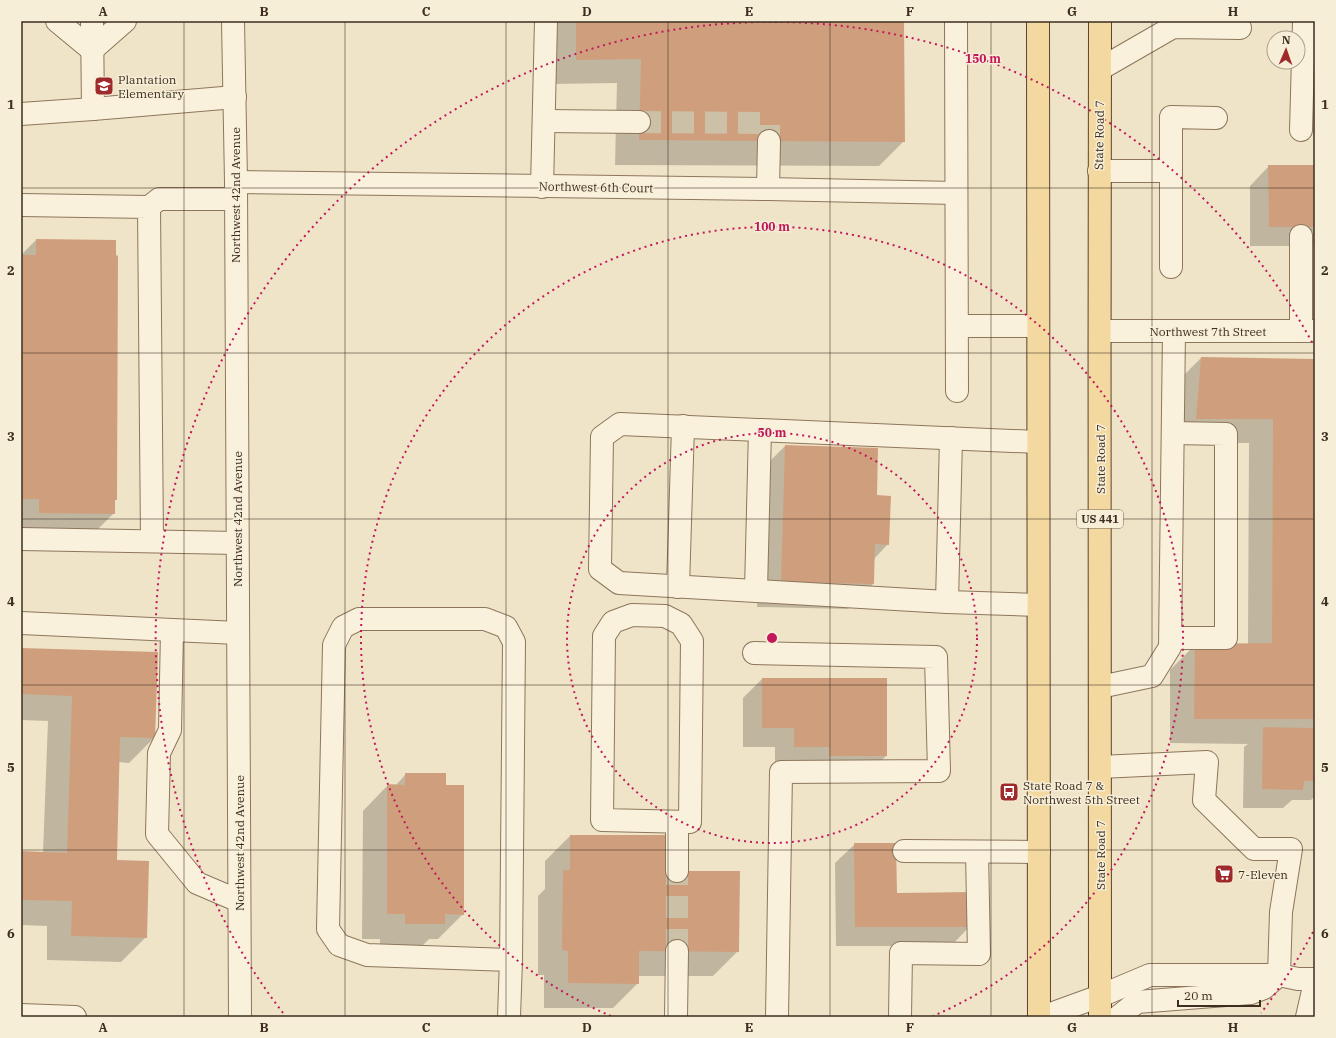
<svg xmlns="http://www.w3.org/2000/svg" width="1336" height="1038" viewBox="0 0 1336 1038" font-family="'IBM Plex Serif',serif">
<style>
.shadow{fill:#0003}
.building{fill:#cf9f7d}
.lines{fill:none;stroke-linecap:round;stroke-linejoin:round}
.minor-tunnel{stroke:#ccc0a6;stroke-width:22;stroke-dasharray:22 11;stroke-linecap:butt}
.minor-casing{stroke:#8d765c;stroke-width:24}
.major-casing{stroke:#5b4430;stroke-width:24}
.minor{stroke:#faf1dc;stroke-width:22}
.major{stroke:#f3d9a0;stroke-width:22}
.grid{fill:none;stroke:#3d2e20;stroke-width:1;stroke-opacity:0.55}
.ring{fill:none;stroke:#c2185b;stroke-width:2;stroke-dasharray:2 4}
.labels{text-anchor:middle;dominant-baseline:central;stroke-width:3;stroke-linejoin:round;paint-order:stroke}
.shield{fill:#f7eed8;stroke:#756857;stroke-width:1}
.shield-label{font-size:11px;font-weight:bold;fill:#3d2e20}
.poi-label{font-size:12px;fill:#3d2e20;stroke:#f7eed8;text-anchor:start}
.street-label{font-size:12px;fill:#3d2e20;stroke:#f7eed8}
.centre{fill:#c2185b;stroke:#f7eed8;stroke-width:2}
.ring-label{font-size:12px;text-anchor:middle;font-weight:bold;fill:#c2185b;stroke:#f7eed8;stroke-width:3;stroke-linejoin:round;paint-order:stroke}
.neatline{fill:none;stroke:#3d2e20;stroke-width:1.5}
.grid-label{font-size:13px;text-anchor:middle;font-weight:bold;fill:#3d2e20}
</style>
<rect width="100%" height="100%" fill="#f0e4c8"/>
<g class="shadow">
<polygon points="551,21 903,21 904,141 879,166 615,165 617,83 552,84"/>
<polygon points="1269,166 1315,166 1315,246 1250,246 1250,186"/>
<polygon points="36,240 116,500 114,501 114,513 89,538 21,538 21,255"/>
<polygon points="1201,358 1315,360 1315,796 1311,800 1292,800 1283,808 1243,808 1244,747 1248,744 1170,743 1170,670 1195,645 1248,644 1249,443 1171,443 1176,383"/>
<polygon points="785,446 876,496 888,544 874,559 873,584 848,609 757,607 760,471"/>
<polygon points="21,649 154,738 129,763 119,762 116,861 146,937 121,962 47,960 47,926 21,925 21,852 43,853 48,721 21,720"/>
<polygon points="762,679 886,756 867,775 775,766 775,747 743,747 743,698"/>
<polygon points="406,774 445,786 463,914 438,939 429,939 419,949 380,949 380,939 362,939 363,811 388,785 395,786"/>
<polygon points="570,836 667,871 738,951 713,976 638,976 638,983 613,1008 544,1008 544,975 538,975 538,896 545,889 545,861"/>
<polygon points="855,844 896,894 970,926 951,946 836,946 835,863"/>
</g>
<g class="building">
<polygon points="576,21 904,21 905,142 639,140 641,59 576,60"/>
<polygon points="1268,165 1315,165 1315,227 1269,227"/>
<polygon points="36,239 116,240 116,255 118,256 117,500 115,500 115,514 39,513 39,499 21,499 21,255 36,255"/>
<polygon points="1201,357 1315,359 1315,719 1194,719 1195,644 1272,643 1273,419 1196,419"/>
<polygon points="785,445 878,448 877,495 891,496 889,545 875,544 874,584 781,582"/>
<polygon points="21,648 158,652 155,738 120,737 117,860 149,861 147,938 71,936 72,901 21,900 21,851 67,853 72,696 21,694"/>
<polygon points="762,678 887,678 887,756 829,756 829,747 794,747 794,728 762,728"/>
<polygon points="1263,727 1315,728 1315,781 1304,781 1303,790 1262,789"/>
<polygon points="405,773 446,773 446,785 464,785 464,915 445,914 445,924 405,924 405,914 387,914 387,784 405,785"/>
<polygon points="570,835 668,835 677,871 740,871 739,952 639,951 639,984 568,983 568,951 562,950 563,870 570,870"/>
<polygon points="854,843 896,843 897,893 971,892 971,927 855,927"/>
</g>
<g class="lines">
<g class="minor-tunnel">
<polyline points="639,122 769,123 769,141"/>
<polyline points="677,951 677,871"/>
</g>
<g class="minor-casing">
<g id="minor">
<polyline points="57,21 92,50 125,21"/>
<polyline points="92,21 93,109 235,97"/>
<polyline points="233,21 236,182 240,1017"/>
<polyline points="956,21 957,391"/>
<polyline points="1100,69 1173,27 1240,28"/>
<polyline points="21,114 93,109"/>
<polyline points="544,121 639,122"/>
<polyline points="1301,130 1304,21"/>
<polyline points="1099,171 1171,171 1171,117 1216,118"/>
<polyline points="236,182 768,189 956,193"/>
<polyline points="542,187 546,21"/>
<polyline points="768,189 769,141"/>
<polyline points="21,205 149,207 152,541"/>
<polyline points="149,207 159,199 236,199"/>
<polyline points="1171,267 1171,171"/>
<polyline points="957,326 1038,326"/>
<polyline points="1100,331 1315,331"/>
<polyline points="1301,331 1301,236"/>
<polyline points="1038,442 620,424 602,437 600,569 619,583 947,602 1038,605"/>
<polyline points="21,539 237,543"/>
<polyline points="678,587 683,426"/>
<polyline points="756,590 760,430"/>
<polyline points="947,602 951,438"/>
<polygon points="632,615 665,616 681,624 692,641 690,822 602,820 604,636 613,622"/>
<polyline points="21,623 238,633"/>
<polyline points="172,631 170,730 159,753 157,834 197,883 239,901"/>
<polyline points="1171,638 1226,638 1226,434 1173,433"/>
<polyline points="754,653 936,657 939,771 781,772 777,1017"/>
<polyline points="1100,687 1152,676 1170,647 1174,331"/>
<polyline points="1100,767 1207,762 1204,800 1254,849 1291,849 1281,912 1279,975"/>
<polyline points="904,851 1039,852"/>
<polyline points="677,871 677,822"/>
<polyline points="21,1015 75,1017"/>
<polyline points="509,1017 511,960 514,642 506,627 485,619 359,619 343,627 334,645 328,929 339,945 367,955 511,960"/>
<polyline points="676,1017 677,951"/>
<polyline points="900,1017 901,953 979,954 977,852"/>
<polyline points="1042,1017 1100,996 1150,975 1279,975 1298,979 1315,979"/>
<polyline points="1118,1017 1137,1002 1251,993 1264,988 1279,975"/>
<polyline points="1307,1017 1315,982"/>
</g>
</g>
<g class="major-casing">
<g id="major">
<polyline points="1038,21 1039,1017"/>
<path d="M1100 21C1099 353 1100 685 1100 1017"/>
</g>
</g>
<use href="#minor" class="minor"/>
<use href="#major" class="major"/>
</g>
<path class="grid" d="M184 21V1017M345 21V1017M506 21V1017M668 21V1017M830 21V1017M991 21V1017M1152 21V1017M21 188H1315M21 353H1315M21 519H1315M21 685H1315M21 850H1315"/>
<g class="ring">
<circle cx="772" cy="638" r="205"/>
<path d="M611 1016A411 411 0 1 1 933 1016"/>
<path d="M1313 932A616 616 0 0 1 1261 1013M283 1013A616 616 0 1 1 1313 344"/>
</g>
<defs>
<g id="school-square" transform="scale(1)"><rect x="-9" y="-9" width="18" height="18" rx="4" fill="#9e2a2b" stroke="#f7eed8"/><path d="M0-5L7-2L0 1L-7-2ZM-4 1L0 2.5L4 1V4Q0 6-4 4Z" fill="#fff"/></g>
<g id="bus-square" transform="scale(1)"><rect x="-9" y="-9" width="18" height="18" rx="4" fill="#9e2a2b" stroke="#f7eed8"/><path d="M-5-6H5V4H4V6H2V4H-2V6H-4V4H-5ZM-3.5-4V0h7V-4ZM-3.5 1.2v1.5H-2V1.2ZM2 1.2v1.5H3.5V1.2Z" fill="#fff"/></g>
<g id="supermarket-square" transform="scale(1)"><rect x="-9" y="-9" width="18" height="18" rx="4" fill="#9e2a2b" stroke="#f7eed8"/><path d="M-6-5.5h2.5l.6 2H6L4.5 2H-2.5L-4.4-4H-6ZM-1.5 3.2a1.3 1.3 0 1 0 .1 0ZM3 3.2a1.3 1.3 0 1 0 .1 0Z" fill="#fff"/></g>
</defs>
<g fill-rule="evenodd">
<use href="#school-square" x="104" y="86"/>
<use href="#bus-square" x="1009" y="792"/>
<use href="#supermarket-square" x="1224" y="874"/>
</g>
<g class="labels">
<rect class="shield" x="1077" y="510" width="46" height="18" rx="3"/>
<g class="shield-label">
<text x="1100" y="519">US 441</text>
</g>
<g class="poi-label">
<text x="118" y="79">Plantation<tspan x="118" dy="14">Elementary</tspan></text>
<text x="1023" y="785">State Road 7 &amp;<tspan x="1023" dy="14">Northwest 5th Street</tspan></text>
<text x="1238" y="874">7-Eleven</text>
</g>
<g class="street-label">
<text transform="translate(1099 135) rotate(-89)">State Road 7</text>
<text transform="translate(596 187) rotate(1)">Northwest 6th Court</text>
<text transform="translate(235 195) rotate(-90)">Northwest 42nd Avenue</text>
<text x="1208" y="331">Northwest 7th Street</text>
<text transform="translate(1100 459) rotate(-90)">State Road 7</text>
<text transform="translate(237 519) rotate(-90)">Northwest 42nd Avenue</text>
<text transform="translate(239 843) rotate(-90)">Northwest 42nd Avenue</text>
<text transform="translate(1100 855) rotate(-90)">State Road 7</text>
</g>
</g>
<circle cx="772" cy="638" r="6" class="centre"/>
<g class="ring-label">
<text x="983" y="63">150 m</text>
<text x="772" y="231">100 m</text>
<text x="772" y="437">50 m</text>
</g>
<rect width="1336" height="1038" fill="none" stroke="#f7eed8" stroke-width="44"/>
<g transform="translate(1286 50) rotate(2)"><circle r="19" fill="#f7eed8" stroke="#ada18e"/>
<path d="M0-3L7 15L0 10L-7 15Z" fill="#9e2a2b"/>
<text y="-6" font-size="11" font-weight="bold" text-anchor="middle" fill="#3d2e20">N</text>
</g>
<path d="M1178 1000v6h82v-6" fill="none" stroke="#3d2e20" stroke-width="2"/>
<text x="1184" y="1000" font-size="12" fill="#3d2e20" stroke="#f7eed8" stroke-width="3" paint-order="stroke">20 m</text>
<rect x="22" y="22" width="1292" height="994" class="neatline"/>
<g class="grid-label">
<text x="103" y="16">A</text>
<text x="264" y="16">B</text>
<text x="426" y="16">C</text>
<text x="587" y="16">D</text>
<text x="749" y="16">E</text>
<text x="910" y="16">F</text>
<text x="1072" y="16">G</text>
<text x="1233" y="16">H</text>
<text x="11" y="109">1</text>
<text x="1325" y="109">1</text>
<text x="11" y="275">2</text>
<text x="1325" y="275">2</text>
<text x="11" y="441">3</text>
<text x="1325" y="441">3</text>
<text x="11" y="606">4</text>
<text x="1325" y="606">4</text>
<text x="11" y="772">5</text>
<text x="1325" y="772">5</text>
<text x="11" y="938">6</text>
<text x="1325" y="938">6</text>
<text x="103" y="1032">A</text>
<text x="264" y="1032">B</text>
<text x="426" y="1032">C</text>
<text x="587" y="1032">D</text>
<text x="749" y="1032">E</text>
<text x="910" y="1032">F</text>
<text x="1072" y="1032">G</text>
<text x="1233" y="1032">H</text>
</g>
</svg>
